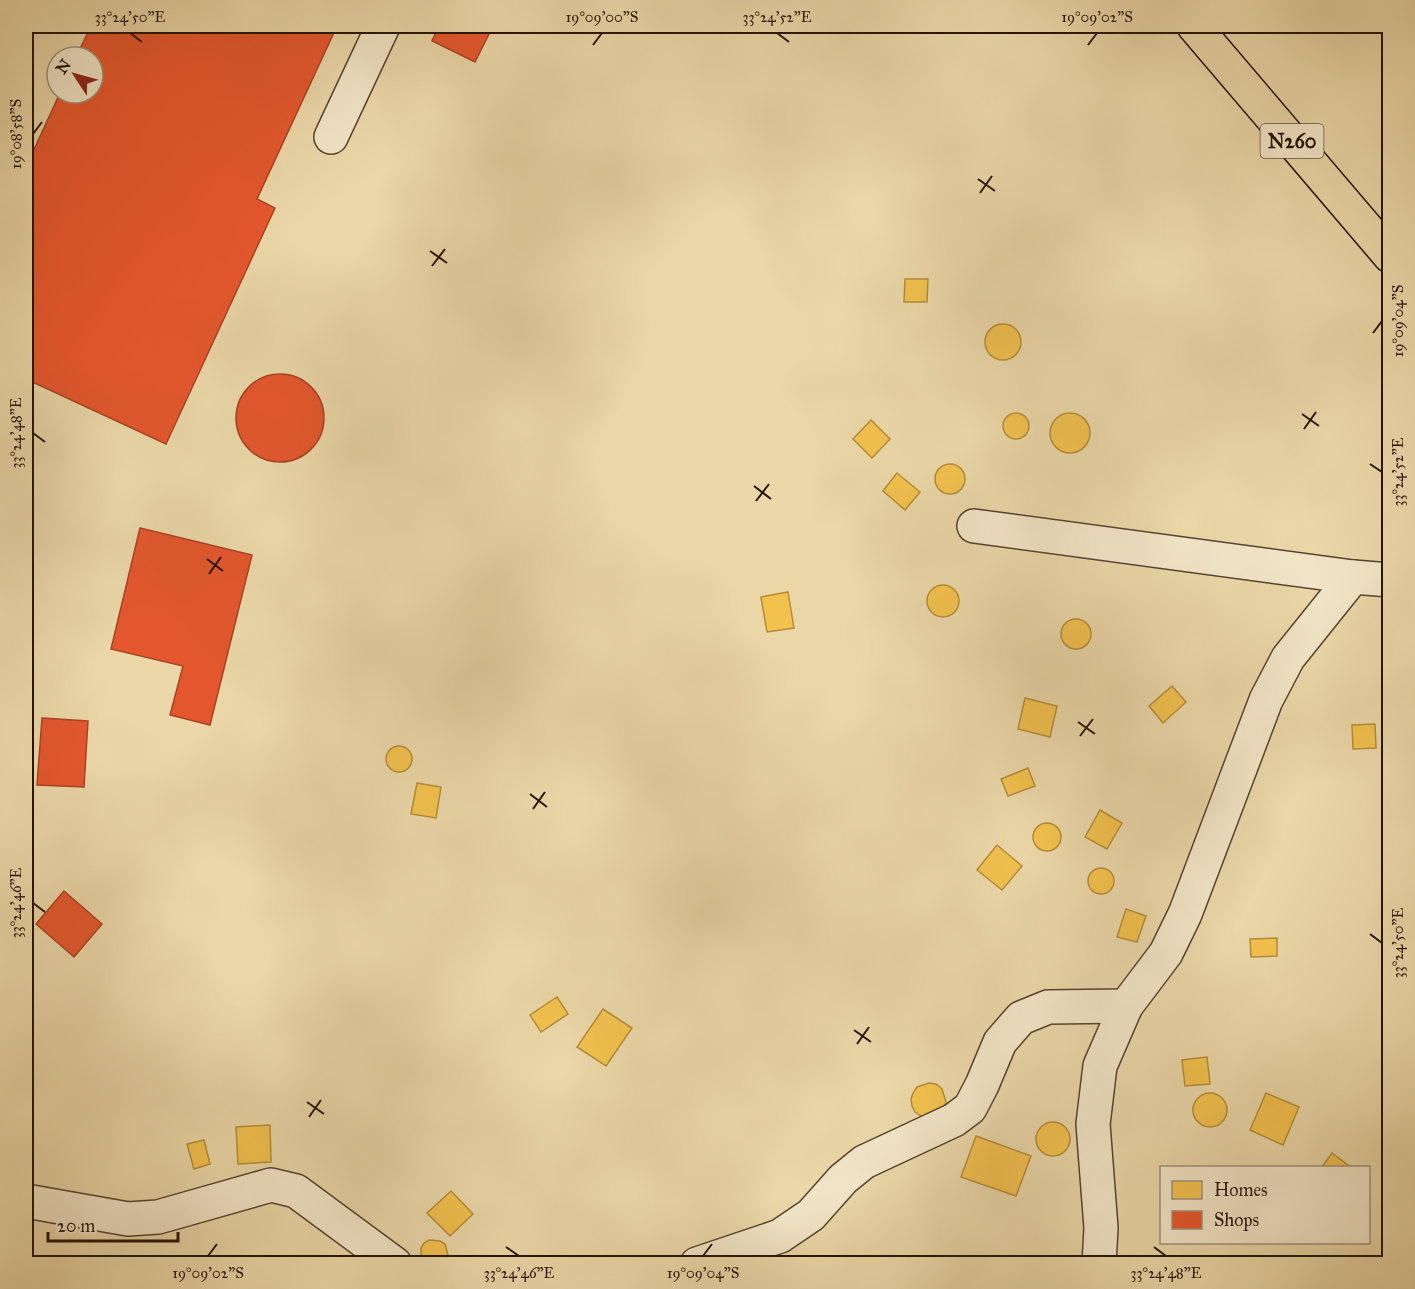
<svg xmlns="http://www.w3.org/2000/svg" width="1415" height="1289" viewBox="0 0 1415 1289" font-family="'IM FELL Great Primer',serif">
<style>
.homes{fill:#f2c14e;stroke:#b48d39;stroke-width:1.5}
.shops{fill:#e4572e;stroke:#aa4323;stroke-width:1.5}
.lines{fill:none;stroke-linecap:round;stroke-linejoin:round}
.minor-casing{stroke:#564430;stroke-width:36}
.major-casing{stroke:#241408;stroke-width:36}
.minor{stroke:#f1e4c6;stroke-width:33}
.major{stroke:#ead6a7;stroke-width:33}
.ticks{fill:none;stroke:#241408;stroke-width:2}
.labels{text-anchor:middle;dominant-baseline:central;stroke-width:6;stroke-linejoin:round;paint-order:stroke}
.shield{fill:#f1e4c6;stroke:#625241;stroke-width:1.5}
.shield-label{font-size:20px;font-weight:bold;fill:#241408}
.neatline{fill:none;stroke:#241408;stroke-width:2}
.ticks-label{font-size:15px;text-anchor:middle;fill:#241408}
</style>
<rect width="100%" height="100%" fill="#ead6a7"/>
<filter id="stains"><feTurbulence type="fractalNoise" baseFrequency=".00333" numOctaves="4"/><feColorMatrix values="0 0 0 0 .2 0 0 0 0 .09 0 0 0 0 .02 0 0 0 .5 -.17"/></filter>
<radialGradient id="worn" r=".72"><stop offset=".6" stop-color="#630" stop-opacity="0"/><stop offset="1" stop-color="#630" stop-opacity=".3"/></radialGradient>
<g class="homes">
<polygon points="905,279 928,279 927,302 904,302"/>
<circle cx="1003" cy="342" r="18"/>
<circle cx="1016" cy="426" r="13"/>
<circle cx="1070" cy="433" r="20"/>
<polygon points="871,420 890,439 872,458 853,439"/>
<circle cx="950" cy="479" r="15"/>
<polygon points="897,473 920,492 905,510 883,491"/>
<circle cx="943" cy="601" r="16"/>
<polygon points="788,592 794,628 767,632 761,597"/>
<circle cx="1076" cy="634" r="15"/>
<polygon points="1172,686 1186,702 1163,723 1149,706"/>
<polygon points="1025,698 1057,706 1050,737 1018,729"/>
<polygon points="1375,724 1376,748 1353,749 1352,725"/>
<circle cx="399" cy="759" r="13"/>
<polygon points="1028,768 1035,786 1008,796 1001,779"/>
<polygon points="1385,779 1390,779 1390,808"/>
<polygon points="417,783 441,787 436,818 411,814"/>
<polygon points="1100,810 1122,823 1107,849 1085,837"/>
<circle cx="1047" cy="837" r="14"/>
<polygon points="997,845 1022,866 1002,890 977,870"/>
<circle cx="1101" cy="881" r="13"/>
<polygon points="1126,909 1146,916 1137,942 1117,937"/>
<polygon points="1277,938 1277,956 1251,957 1250,939"/>
<polygon points="557,997 568,1014 541,1032 530,1015"/>
<polygon points="603,1009 632,1028 606,1066 577,1047"/>
<polygon points="1207,1057 1210,1084 1185,1086 1182,1060"/>
<polygon points="929,1083 936,1084 942,1089 946,1102 944,1108 927,1118 921,1116 915,1112 912,1106 911,1099 913,1093 917,1087"/>
<circle cx="1210" cy="1110" r="17"/>
<polygon points="1266,1093 1299,1107 1283,1145 1250,1130"/>
<circle cx="1053" cy="1139" r="17"/>
<polygon points="270,1125 271,1162 238,1164 236,1127"/>
<polygon points="976,1136 1031,1156 1016,1196 961,1177"/>
<polygon points="204,1140 210,1164 194,1169 187,1144"/>
<polygon points="1332,1153 1352,1168 1321,1168"/>
<polygon points="451,1191 473,1214 450,1236 427,1213"/>
<polygon points="429,1240 440,1241 445,1244 448,1255 443,1264 423,1263 421,1258 421,1248 424,1243"/>
</g>
<g class="shops">
<polygon points="91,26 337,26 257,199 275,208 166,444 26,379 26,167 60,93 93,93 93,57 76,57"/>
<polygon points="439,26 493,26 475,62 432,41"/>
<circle cx="280" cy="418" r="44"/>
<polygon points="140,528 252,555 210,725 170,715 183,666 111,649"/>
<polygon points="42,718 88,721 84,787 37,785"/>
<polygon points="64,891 102,924 74,957 36,924"/>
</g>
<g class="lines">
<g class="minor-casing">
<g id="minor">
<polyline points="331,137 383,26"/>
<polyline points="974,526 1353,577 1390,580"/>
<polyline points="26,1201 128,1219 158,1217 271,1185 296,1191 395,1264"/>
<polyline points="697,1264 780,1236 811,1215 843,1179 864,1162 954,1120 970,1108 982,1085 1000,1042 1021,1018 1048,1007 1126,1006"/>
<polyline points="1099,1264 1101,1228 1093,1124 1100,1066 1126,1006 1166,953 1185,914 1266,700 1288,658 1353,577"/>
</g>
</g>
<g class="major-casing">
<polyline id="major" points="1194,26 1390,256"/>
</g>
<use href="#minor" class="minor"/>
<use href="#major" class="major"/>
</g>
<path class="ticks" d="M130 33 142 42M777 33 789 42M593 45 602 33M1088 45 1097 33M33 134 42 122M978 179 995 191M980 193 992 176M430 251 447 263M432 266 445 249M1373 333 1382 321M1302 414 1319 426M1304 429 1316 412M33 433 45 442M1370 464 1382 472M754 486 771 499M756 501 769 484M207 559 223 571M209 574 221 557M1078 722 1095 734M1080 736 1093 719M530 794 547 807M533 809 545 792M33 903 45 912M1370 934 1382 943M854 1030 871 1042M857 1044 869 1027M307 1102 324 1114M309 1117 321 1100M506 1247 519 1256M1154 1247 1166 1256M208 1256 217 1244M703 1256 712 1244"/>
<g class="labels">
<rect class="shield" x="1260.5" y="124" width="63" height="34" rx="4.5"/>
<g class="shield-label">
<text x="1292" y="141">N260</text>
</g>
</g>
<rect width="1415" height="1289" fill="none" stroke="#ead6a7" stroke-width="66"/>
<rect x="1160" y="1166" width="210" height="78" fill="#f1e4c6" stroke="#9f917a" stroke-width="1.5"/>
<rect x="1172" y="1181" width="30" height="18" fill="#f2c14e" stroke="#9f917a" stroke-width="1.5"/>
<text x="1214" y="1196" font-size="18" fill="#241408">Homes</text>
<rect x="1172" y="1211" width="30" height="18" fill="#e4572e" stroke="#9f917a" stroke-width="1.5"/>
<text x="1214" y="1226" font-size="18" fill="#241408">Shops</text>
<g transform="translate(75 75) rotate(306)"><circle r="28" fill="#f1e4c6" stroke="#9f917a" stroke-width="1.5"/>
<path d="M0-4.5L10 22L0 15L-10 22Z" fill="#8f2418"/>
<text y="-9" font-size="16" font-weight="bold" text-anchor="middle" fill="#241408">N</text>
</g>
<path d="M48 1232v9h130v-9" fill="none" stroke="#241408" stroke-width="3"/>
<text x="57" y="1232" font-size="18" fill="#241408" stroke="#f1e4c6" stroke-width="4.5" paint-order="stroke">20 m</text>
<rect x="33" y="33" width="1349" height="1223" class="neatline"/>
<g class="ticks-label">
<text x="130" y="22">33°24'50"E</text>
<text x="602" y="22">19°09'00"S</text>
<text x="777" y="22">33°24'52"E</text>
<text x="1097" y="22">19°09'02"S</text>
<text transform="translate(16 134) rotate(-90)" y="5">19°08'58"S</text>
<text transform="translate(1398 321) rotate(-90)" y="5">19°09'04"S</text>
<text transform="translate(16 433) rotate(-90)" y="5">33°24'48"E</text>
<text transform="translate(1398 472) rotate(-90)" y="5">33°24'52"E</text>
<text transform="translate(16 903) rotate(-90)" y="5">33°24'46"E</text>
<text transform="translate(1398 943) rotate(-90)" y="5">33°24'50"E</text>
<text x="208" y="1278">19°09'02"S</text>
<text x="519" y="1278">33°24'46"E</text>
<text x="703" y="1278">19°09'04"S</text>
<text x="1166" y="1278">33°24'48"E</text>
</g>
<rect width="100%" height="100%" filter="url(#stains)"/>
<rect width="100%" height="100%" fill="url(#worn)"/>
</svg>
